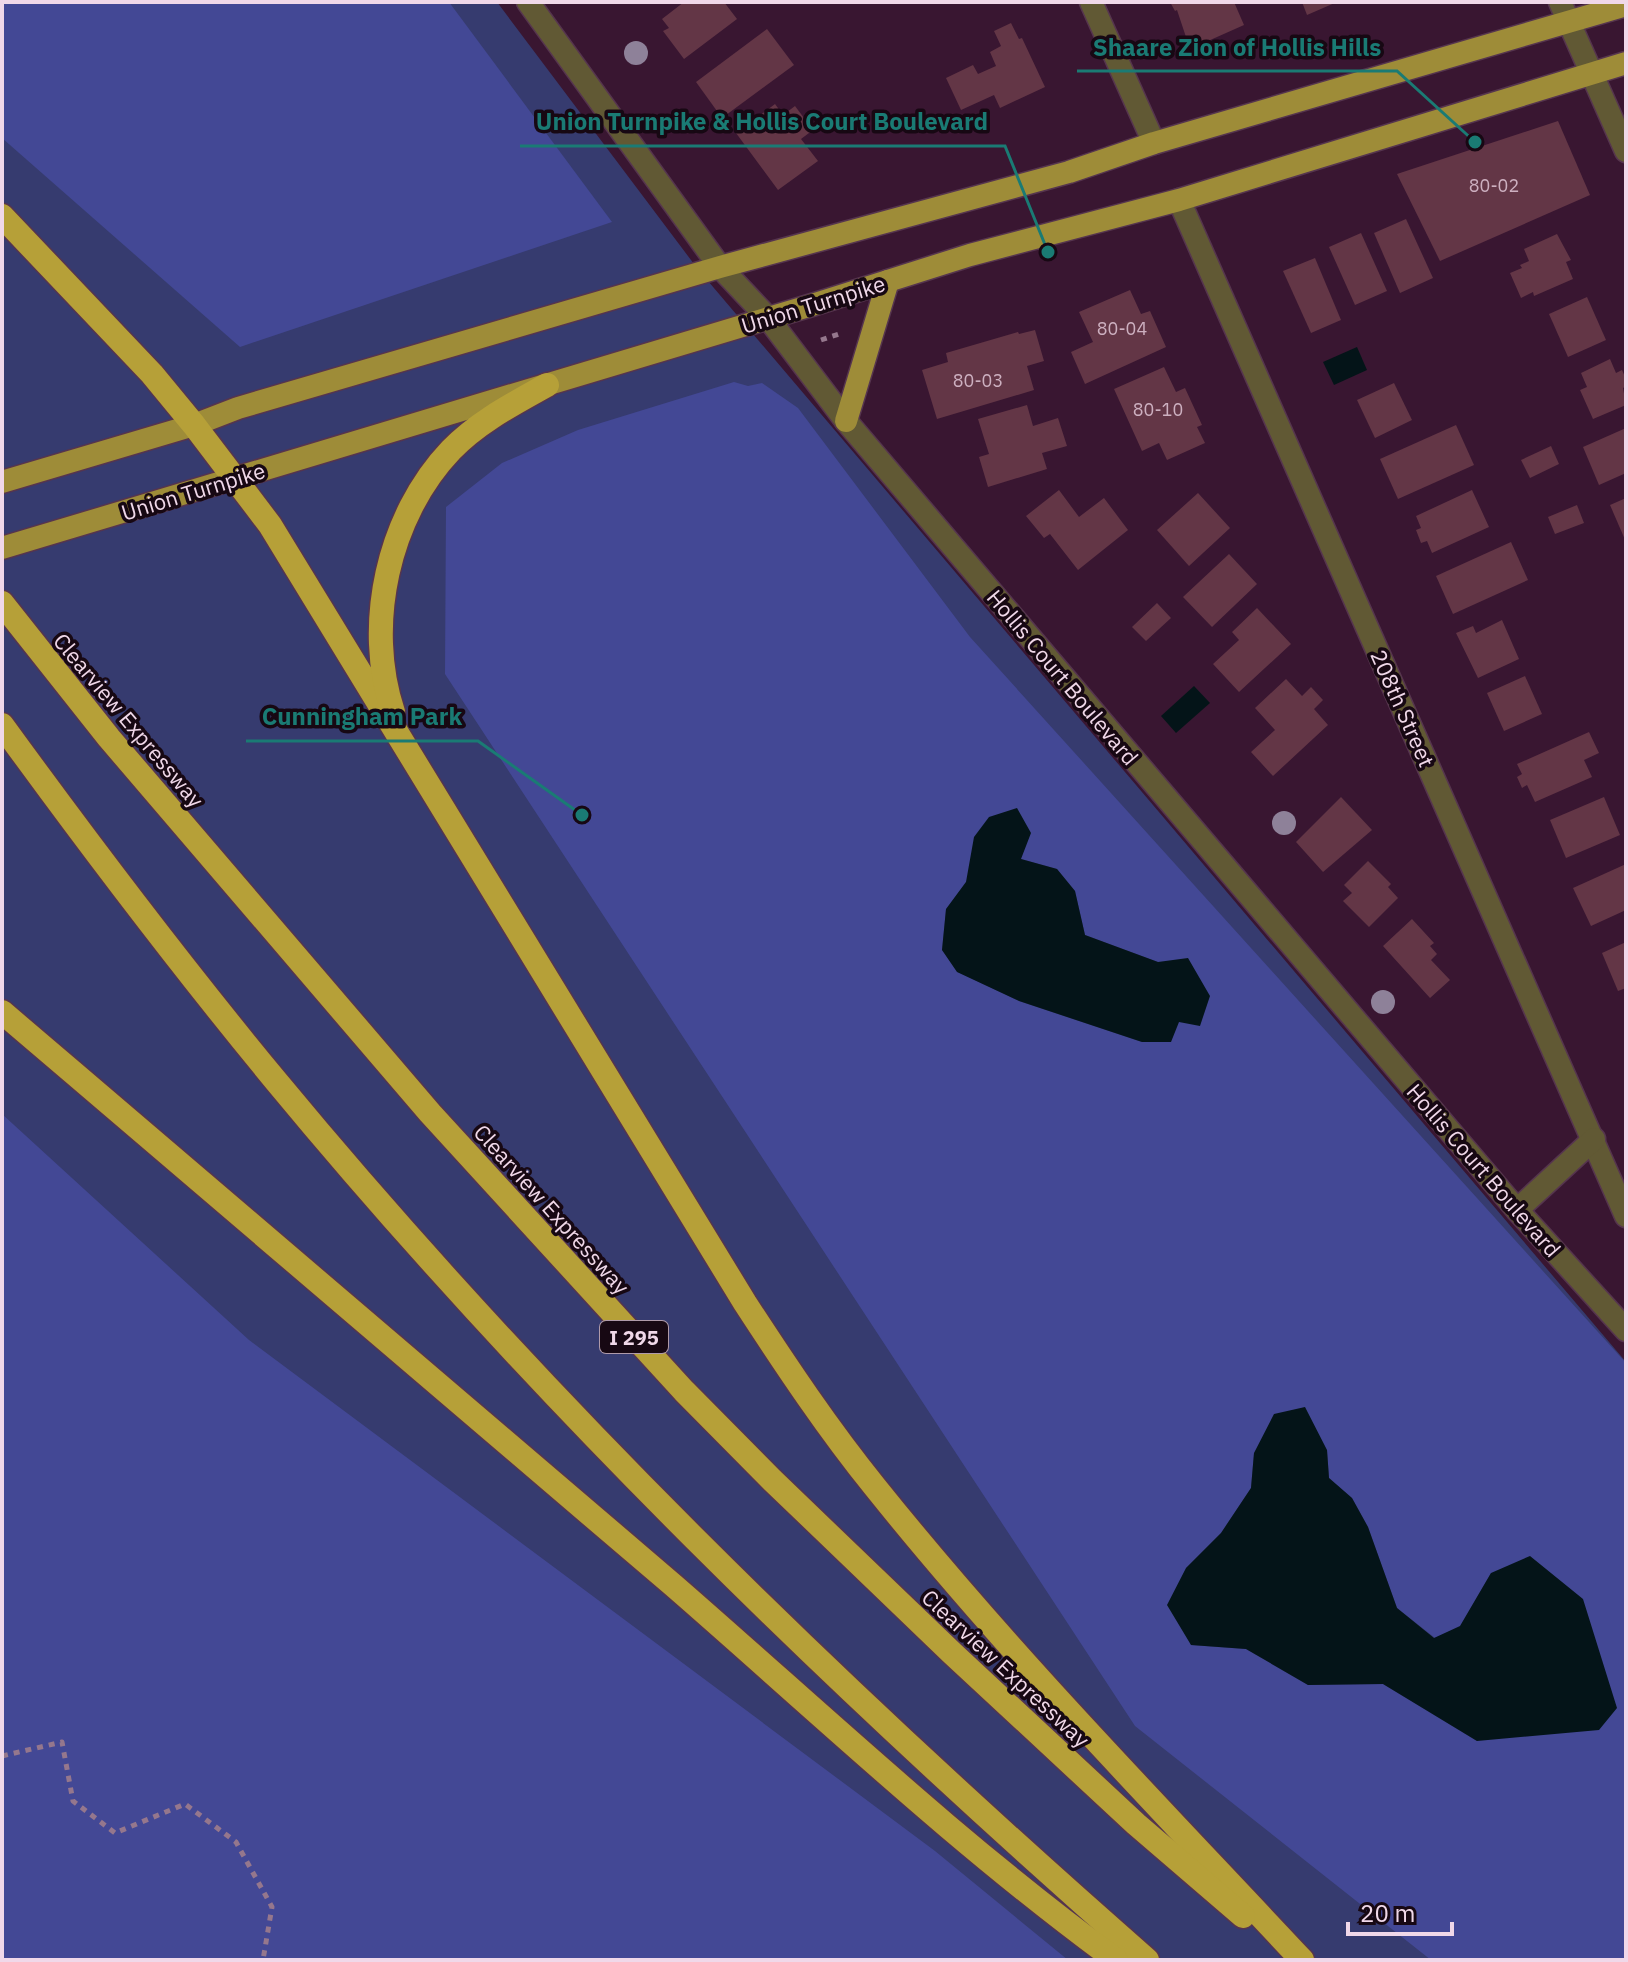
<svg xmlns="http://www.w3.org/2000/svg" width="1628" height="1962" viewBox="0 0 1628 1962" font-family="'IBM Plex Sans',sans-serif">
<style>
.green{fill:#363b6f}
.forest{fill:#434895;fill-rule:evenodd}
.water{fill:#041418}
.building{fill:#633646}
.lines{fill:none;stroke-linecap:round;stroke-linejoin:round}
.minor-casing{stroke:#56354e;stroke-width:25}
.primary-casing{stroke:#56354e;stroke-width:25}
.motorway-casing{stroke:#56354e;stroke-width:27}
.path{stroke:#95778d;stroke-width:5;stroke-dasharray:6 6;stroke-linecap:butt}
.minor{stroke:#615934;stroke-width:22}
.primary{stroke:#9e8c38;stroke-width:22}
.motorway{stroke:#b6a038;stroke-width:24}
.tree{fill:#8e8199}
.labels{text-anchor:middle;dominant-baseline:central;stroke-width:7;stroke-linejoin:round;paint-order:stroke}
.number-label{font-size:18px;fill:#cdb0c0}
.shield{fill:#170813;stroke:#af9aa9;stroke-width:2}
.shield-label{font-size:20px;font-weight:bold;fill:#f0d8e9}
.street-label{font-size:22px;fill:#f0d8e9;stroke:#170813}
.leader{fill:none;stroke:#1a7b74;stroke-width:3}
.callout-dot{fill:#1a7b74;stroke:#170813;stroke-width:3}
.callout-label{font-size:24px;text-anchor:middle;font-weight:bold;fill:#1a7b74;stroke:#170813;stroke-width:7;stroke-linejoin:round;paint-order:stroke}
</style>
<rect width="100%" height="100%" fill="#391631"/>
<polygon class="green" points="2,2 497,2 697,268 1626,1362 1626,1960 2,1960"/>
<g class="forest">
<polygon points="2,2 449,2 612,222 240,347 2,138"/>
<path d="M734 382 748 386 762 383 798 408 970 637 1626 1363V1960H1431L1135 1726 445 674 446 507 502 463 578 430ZM1021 859 1057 869 1075 891 1085 935 1158 962 1142 1042 1019 1001 958 972 942 950 946 910 966 882ZM1327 1450 1329 1478 1352 1498 1368 1527 1397 1608 1435 1638 1460 1627 1491 1573 1477 1741 1383 1684 1308 1685 1246 1649 1191 1645 1186 1568 1221 1533 1251 1488 1254 1453Z"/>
<polygon points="2,1114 249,1340 935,1851 1068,1960 2,1960"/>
</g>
<g class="water">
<polygon points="1357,347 1367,370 1334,385 1323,362"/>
<polygon points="1194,686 1210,703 1176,733 1161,716"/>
<polygon points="1017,808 1031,833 1021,859 1057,869 1075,891 1085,935 1158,962 1188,958 1210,996 1200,1026 1179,1022 1171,1042 1142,1042 1019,1001 957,972 942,950 946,909 966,882 974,837 989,817"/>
<polygon points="1305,1407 1327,1450 1329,1478 1352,1498 1368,1527 1397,1608 1434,1638 1460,1626 1491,1573 1530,1556 1583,1599 1617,1708 1599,1730 1477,1741 1383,1684 1308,1685 1246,1649 1191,1645 1167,1605 1186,1568 1221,1533 1251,1488 1254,1453 1274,1414"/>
</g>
<g class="building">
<polygon points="684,2 724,2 737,19 684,59 663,31 669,28 662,19"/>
<polygon points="1170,2 1234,2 1244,25 1190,49 1177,10 1175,11"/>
<polygon points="1302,2 1337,2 1307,15"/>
<polygon points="1011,23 1019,39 1022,38 1045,87 1000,108 994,95 961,110 946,78 973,65 978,74 996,66 990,52 1001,46 994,31"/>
<polygon points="767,29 794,65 722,118 696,82"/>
<polygon points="775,104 783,115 795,106 813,130 801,139 818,161 778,190 736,133"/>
<polygon points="1558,121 1590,195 1440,261 1397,174"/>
<polygon points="1406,219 1433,278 1400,293 1374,233"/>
<polygon points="1361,233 1387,291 1355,305 1329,247"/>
<polygon points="1557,234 1571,260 1566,262 1573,279 1534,296 1533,292 1521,298 1510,273 1522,268 1520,265 1529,261 1524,249"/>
<polygon points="1315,258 1341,320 1311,333 1283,271"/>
<polygon points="1130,290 1141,314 1150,311 1166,347 1085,384 1071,352 1093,342 1079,312"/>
<polygon points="1587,297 1606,340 1568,357 1549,314"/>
<polygon points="1035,330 1044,361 1027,366 1034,390 937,419 922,370 948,362 946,353 1018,332 1019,334"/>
<polygon points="1610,359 1616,373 1622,370 1626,379 1626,386 1623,388 1626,405 1593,419 1580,390 1587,387 1581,373"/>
<polygon points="1164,367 1176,392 1185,388 1202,425 1197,427 1205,443 1167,460 1159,443 1142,451 1114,389"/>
<polygon points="1394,383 1412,420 1375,438 1357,400"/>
<polygon points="1027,405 1033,426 1058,418 1067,446 1042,453 1047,469 988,487 979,457 989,454 978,419"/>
<polygon points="1456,425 1474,465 1398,499 1380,459"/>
<polygon points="1626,428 1626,473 1599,485 1583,447"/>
<polygon points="1551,446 1559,464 1530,478 1521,460"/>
<polygon points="1059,490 1079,517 1104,498 1128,530 1078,570 1050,534 1044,538 1026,516"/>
<polygon points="1472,490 1489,527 1432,553 1427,541 1421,543 1416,530 1421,528 1416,516"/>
<polygon points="1198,493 1230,528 1189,566 1157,530"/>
<polygon points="1626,498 1626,542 1610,505"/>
<polygon points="1577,505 1584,523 1555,534 1548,517"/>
<polygon points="1511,542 1528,580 1453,614 1436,576"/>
<polygon points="1229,554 1257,584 1212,627 1183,597"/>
<polygon points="1157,603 1171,618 1146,641 1132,627"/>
<polygon points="1257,608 1291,644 1239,692 1213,664 1239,640 1232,632"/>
<polygon points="1502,620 1519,659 1478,678 1456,633 1473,626 1476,633"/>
<polygon points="1525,676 1542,714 1504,731 1487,693"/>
<polygon points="1286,679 1302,696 1311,687 1323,700 1314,709 1328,725 1273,776 1251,752 1275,730 1255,708"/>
<polygon points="1589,732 1599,753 1584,760 1592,777 1535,802 1527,785 1522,788 1517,777 1522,774 1517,764"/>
<polygon points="1341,797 1372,830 1323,872 1296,842"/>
<polygon points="1604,797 1620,835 1566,858 1550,820"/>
<polygon points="1368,861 1391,884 1388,887 1398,898 1369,927 1343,901 1352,893 1344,885"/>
<polygon points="1626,864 1626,910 1591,926 1573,888"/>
<polygon points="1412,919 1434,943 1430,946 1437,954 1431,960 1450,980 1430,998 1383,946"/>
<polygon points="1626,942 1626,988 1618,991 1602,953"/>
</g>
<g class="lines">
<g class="minor-casing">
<g id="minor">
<polyline points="528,2 720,267 768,318 846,421 1517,1210 1626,1330"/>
<polyline points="1091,2 1154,143"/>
<polyline points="1560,2 1626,151"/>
<polyline points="1179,200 1626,1216"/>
<polyline points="1517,1210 1594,1139"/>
</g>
</g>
<g class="primary-casing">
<g id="primary">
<polyline points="846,421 888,281"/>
<polyline points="2,482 194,425 238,408 720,267 1069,172 1154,143 1626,5"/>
<polyline points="2,548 812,305 970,255 1179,200 1626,63"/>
</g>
</g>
<g class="motorway-casing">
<g id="motorway">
<path d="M2 216 152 374 194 425 270 525 745 1303C786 1366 828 1429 875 1487 1008 1653 1157 1805 1302 1960"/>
<polyline points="2,603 109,738 430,1113 684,1391 772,1480 952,1653 1136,1824 1243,1916"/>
<path d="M393 712C364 625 388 516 451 450 478 422 513 404 547 385"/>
<path d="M2 725C90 846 181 966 276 1081 539 1399 837 1688 1147 1960"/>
<path d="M2 1012C226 1203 451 1393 673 1585 819 1712 960 1846 1116 1960"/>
</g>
</g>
<g class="path">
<polyline points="821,340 842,333"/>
<polyline points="2,1756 62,1742 73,1801 115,1833 185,1804 236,1842 272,1907 263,1960"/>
</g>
<use href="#minor" class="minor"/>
<use href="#primary" class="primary"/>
<use href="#motorway" class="motorway"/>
</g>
<g class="tree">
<circle cx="636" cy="53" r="12"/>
<circle cx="1284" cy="823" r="12"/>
<circle cx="1383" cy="1002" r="12"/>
</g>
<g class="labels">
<g class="number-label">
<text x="1494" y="185">80-02</text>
<text x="1122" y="328">80-04</text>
<text x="978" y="380">80-03</text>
<text x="1158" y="409">80-10</text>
</g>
<rect class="shield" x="600" y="1321" width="68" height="32" rx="6"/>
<g class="shield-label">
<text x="634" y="1337">I 295</text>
</g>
<g class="street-label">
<text transform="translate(813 304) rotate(-17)">Union Turnpike</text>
<text transform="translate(193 491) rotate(-17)">Union Turnpike</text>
<text transform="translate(1063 677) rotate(50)">Hollis Court Boulevard</text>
<text transform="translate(1403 708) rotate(66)">208th Street</text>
<text transform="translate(129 720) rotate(50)">Clearview Expressway</text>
<text transform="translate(1484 1170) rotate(49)">Hollis Court Boulevard</text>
<text transform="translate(552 1209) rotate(48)">Clearview Expressway</text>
<text transform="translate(1006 1668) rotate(43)">Clearview Expressway</text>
</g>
</g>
<path class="leader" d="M1475 142L1397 71H1077M1048 252L1005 146H520M582 815L478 741H246"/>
<g class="callout-dot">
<circle cx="1475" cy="142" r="8"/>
<circle cx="1048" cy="252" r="8"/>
<circle cx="582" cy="815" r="8"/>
</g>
<g class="callout-label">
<text x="1237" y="56">Shaare Zion of Hollis Hills</text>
<text x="762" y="130">Union Turnpike &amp; Hollis Court Boulevard</text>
<text x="362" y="725">Cunningham Park</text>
</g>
<rect width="1628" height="1962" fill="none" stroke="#f0d8e9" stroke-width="8"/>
<path d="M1348 1922v12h104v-12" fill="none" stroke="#f0d8e9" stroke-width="4"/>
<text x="1360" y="1922" font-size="24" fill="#f0d8e9" stroke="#170813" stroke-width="6" paint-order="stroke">20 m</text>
</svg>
